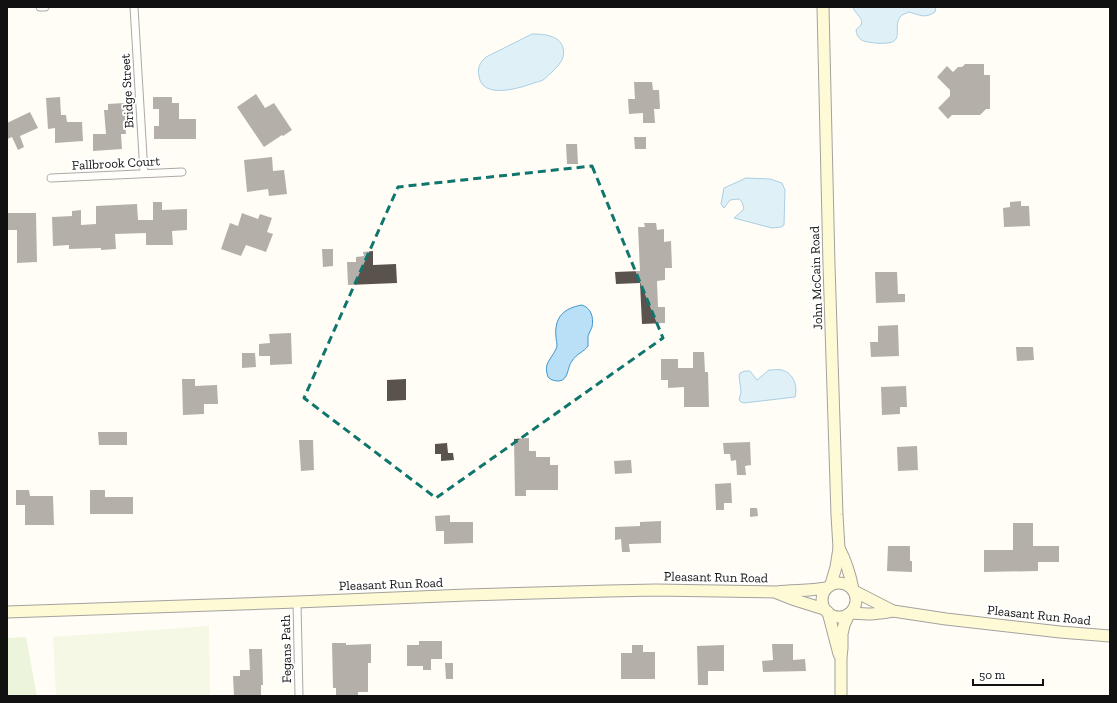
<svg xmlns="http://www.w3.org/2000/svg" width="1117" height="703" viewBox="0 0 1117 703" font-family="'Zilla Slab',serif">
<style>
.green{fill:#d5ebbd}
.pitch{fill:#e6f2cf}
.water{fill:#b9e0f7;stroke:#3f96cf}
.building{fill:#5a524d}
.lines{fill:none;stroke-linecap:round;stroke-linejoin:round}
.minor-casing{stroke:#444;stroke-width:9}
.secondary-casing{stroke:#333;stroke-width:13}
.minor{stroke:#fff;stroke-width:7}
.secondary{stroke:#fff6b0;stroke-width:11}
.marked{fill:none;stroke:#0f766e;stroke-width:3;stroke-dasharray:8 5;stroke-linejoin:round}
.labels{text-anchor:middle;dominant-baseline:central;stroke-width:4;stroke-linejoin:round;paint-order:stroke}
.street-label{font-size:13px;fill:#111;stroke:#fff}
</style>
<rect width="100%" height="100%" fill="#fffdf5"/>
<polygon class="green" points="26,637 37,696 7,696 7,638"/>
<polygon class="pitch" points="209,626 210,696 56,696 53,637"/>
<g class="water">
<path d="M853 7H936L935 12C925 19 920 15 909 12 907 13 903 14 901 16 892 25 905 42 887 43 881 44 874 43 868 42 861 41 857 38 856 30 857 28 859 27 861 25 865 19 854 13 853 7Z"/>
<path d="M532 34C543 34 560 35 563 48 566 59 558 66 550 74 548 75 546 78 543 80 541 81 537 82 534 83 520 88 482 100 479 76 477 67 480 63 486 57Z"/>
<polygon points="746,178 770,179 782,183 785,190 784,225 781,227 772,228 734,218 744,209 742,202 739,199 730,200 724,208 721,204 724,188"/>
<path d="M582 305C591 308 594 317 592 327 591 330 589 333 588 336 588 339 588 343 588 346 584 352 576 354 572 361 567 367 569 380 559 381 554 381 551 380 548 377 543 363 551 360 556 349 558 345 556 341 556 337 554 317 564 308 582 305Z"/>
<path d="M769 370C773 370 778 369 782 370 794 373 798 387 795 397L744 403 741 402 739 400 741 392 739 376 740 373 745 371H750L757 380Z"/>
</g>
<g class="building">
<polygon points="965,64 984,64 984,75 990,75 990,109 986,109 980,115 952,115 948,119 938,108 950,96 950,90 937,77 947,66 953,72 958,67 962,67"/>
<polygon points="634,82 652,82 653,90 659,90 660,109 654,109 655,123 643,123 643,113 629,114 628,99 635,99"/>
<polygon points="256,94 265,108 274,103 292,130 283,136 282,135 264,147 237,107"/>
<polygon points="60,97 61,115 66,115 67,122 82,122 83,141 55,143 55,128 48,129 46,98"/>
<polygon points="153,97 172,97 172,103 179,103 179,119 196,119 196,139 154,139 154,126 159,126 159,109 153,109"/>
<polygon points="124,103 126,134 121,134 122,149 93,151 93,134 106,134 104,110 108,110 108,104"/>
<polygon points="30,112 38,128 20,136 24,147 18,150 12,137 7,139 7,123"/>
<polygon points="634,137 646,137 646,149 635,149"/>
<polygon points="566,144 577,144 578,164 567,164"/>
<polygon points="272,157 273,171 284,170 287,194 269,196 268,189 247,192 244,160"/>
<polygon points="1021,201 1021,206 1029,206 1030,226 1004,227 1003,208 1010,207 1010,202"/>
<polygon points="153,202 162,202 162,210 187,209 187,230 172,231 173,245 146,245 146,233 115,234 116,249 101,250 101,248 69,249 69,245 53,246 52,217 72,216 72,211 81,210 81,225 96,224 96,206 137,204 138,220 153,220"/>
<polygon points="7,213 36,213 37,262 17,263 17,230 7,230"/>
<polygon points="242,213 258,219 260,214 272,218 267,232 273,234 266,252 246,245 241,256 221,249 230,223 238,226"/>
<polygon points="644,223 656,223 657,230 664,229 664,242 671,241 672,268 665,268 665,280 657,281 658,307 665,307 665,323 642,324 640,283 616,284 615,272 640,271 638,227 645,227"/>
<polygon points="322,249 333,249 333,266 323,267"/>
<polygon points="373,251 373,265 396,264 397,283 348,285 347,262 356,262 356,257 364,256 363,252"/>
<polygon points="875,272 897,272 898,294 905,294 905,302 876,303"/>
<polygon points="898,325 899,356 871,357 870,342 878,342 878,326"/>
<polygon points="291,333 292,364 270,365 270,356 259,356 259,344 270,343 269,334"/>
<polygon points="1016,347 1033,347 1034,360 1017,361"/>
<polygon points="693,352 704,352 705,372 708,372 709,407 684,407 684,387 668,388 668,380 661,380 661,359 678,359 678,368 693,368"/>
<polygon points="242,353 255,353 256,367 242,368"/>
<polygon points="182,379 195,379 195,386 217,385 218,404 204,404 204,414 183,415"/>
<polygon points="406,379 406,400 387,401 387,380"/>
<polygon points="906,386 907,407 900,407 900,414 882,415 881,387"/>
<polygon points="98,432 127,432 127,445 99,445"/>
<polygon points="529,438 529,451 536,451 536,457 550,457 550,465 558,465 558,490 526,490 526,496 515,496 514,439"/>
<polygon points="299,440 313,440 314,470 301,471"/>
<polygon points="750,442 751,465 745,466 746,475 737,475 736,460 731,461 730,454 724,454 723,443"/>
<polygon points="447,443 448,453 453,453 454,460 441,461 441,454 435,454 435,444"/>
<polygon points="917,446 918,470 898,471 897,447"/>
<polygon points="631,460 632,473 615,474 614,461"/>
<polygon points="731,483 732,503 724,503 724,510 716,510 715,484"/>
<polygon points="16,490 29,490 30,496 53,496 54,525 25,525 25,505 16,505"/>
<polygon points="90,490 105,490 105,497 133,497 133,514 90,514"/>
<polygon points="750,508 757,508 758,516 750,517"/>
<polygon points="450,515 450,522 473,522 473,543 444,544 444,531 436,531 435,516"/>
<polygon points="661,521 661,543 629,544 630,552 622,552 621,539 615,540 615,527 640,526 640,522"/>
<polygon points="1013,523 1033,523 1033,546 1059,546 1059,562 1038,562 1038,571 984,572 984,550 1013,550"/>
<polygon points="888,546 910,546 910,561 912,561 912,572 887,571"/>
<polygon points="419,641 442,641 442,659 431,659 431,670 423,670 423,666 407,666 407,645 419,645"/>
<polygon points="332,643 346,643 346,645 371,644 371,663 368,663 368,692 358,692 358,696 336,696 336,688 333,688"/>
<polygon points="772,644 793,644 793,660 805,659 806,671 763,672 762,661 773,660"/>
<polygon points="632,645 643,645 643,652 655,652 655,679 621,679 621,653 632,653"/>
<polygon points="724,645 724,671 708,671 708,685 698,685 697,646"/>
<polygon points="249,649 262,649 263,685 261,685 261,696 234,696 233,676 240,676 240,670 250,670"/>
<polygon points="445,663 453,663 453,679 446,679"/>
</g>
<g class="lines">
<g class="minor-casing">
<g id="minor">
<polyline points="40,7 45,7"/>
<polyline points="134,7 144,173"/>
<polyline points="51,178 182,172"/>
<polyline points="297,602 299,696"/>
</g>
</g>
<g class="secondary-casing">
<g id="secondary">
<polyline points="823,7 829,265 837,515 839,548 836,567 831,584"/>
<path d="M839 548C846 561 850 574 853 589"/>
<circle cx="839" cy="600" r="17"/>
<polyline points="854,591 893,611 946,619 1060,632 1110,636"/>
<polyline points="777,593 792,599 824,609"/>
<path d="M7 612 297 602 467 595 608 591 656 590 777 592C793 590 809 591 826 588"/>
<polyline points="828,612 839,654"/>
<path d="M851 613C867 614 878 615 893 611"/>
<polyline points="841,696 841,658 842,648 842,634 844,625 849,614"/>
</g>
</g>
<use href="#minor" class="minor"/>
<use href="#secondary" class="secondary"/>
</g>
<path d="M0 0H1117V703H0ZM592 166 663 338 436 498 304 398 398 187Z" fill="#fffdf5" fill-opacity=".55" fill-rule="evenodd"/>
<path class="marked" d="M592 166 663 338 436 498 304 398 398 187Z"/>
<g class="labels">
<g class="street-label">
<text transform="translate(127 91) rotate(-93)">Bridge Street</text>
<text transform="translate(116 163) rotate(-3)">Fallbrook Court</text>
<text transform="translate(816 278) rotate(-92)">John McCain Road</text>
<text transform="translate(716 577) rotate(1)">Pleasant Run Road</text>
<text transform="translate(391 584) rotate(-2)">Pleasant Run Road</text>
<text transform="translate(1039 615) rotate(6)">Pleasant Run Road</text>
<text transform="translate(286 649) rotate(-91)">Fegans Path</text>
</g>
</g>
<rect width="1117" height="703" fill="none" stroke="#111111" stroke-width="16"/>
<path d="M973 679v6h70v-6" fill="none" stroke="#111111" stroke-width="2"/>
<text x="979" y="679" font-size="12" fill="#111111" stroke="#ffffff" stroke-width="3" paint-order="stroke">50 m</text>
</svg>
